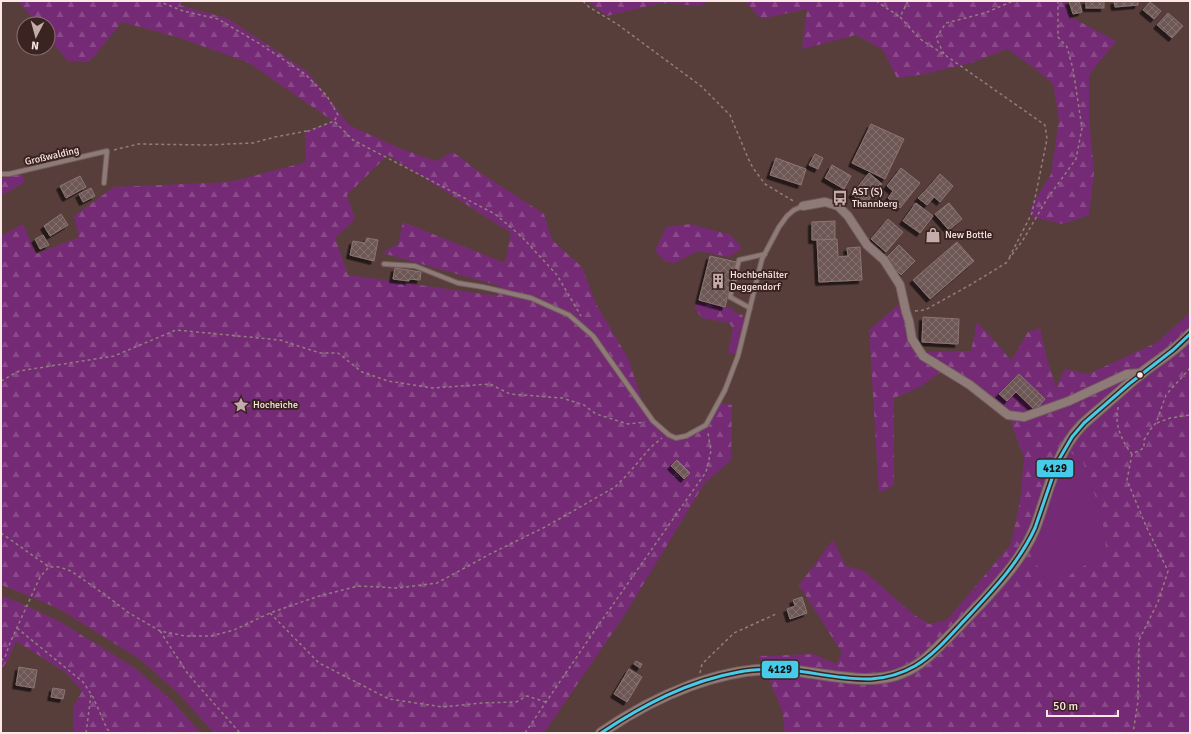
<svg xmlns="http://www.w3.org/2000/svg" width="1191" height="734" viewBox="0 0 1191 734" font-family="Signika,sans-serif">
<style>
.grass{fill:#752a75}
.forest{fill:url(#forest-firs);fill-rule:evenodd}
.building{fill:url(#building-cross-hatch);stroke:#8c7573;filter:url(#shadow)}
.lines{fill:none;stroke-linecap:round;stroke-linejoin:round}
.service-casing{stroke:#725d5b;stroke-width:6}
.minor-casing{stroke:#725d5b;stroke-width:10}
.tertiary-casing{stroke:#725d5b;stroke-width:12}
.path{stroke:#917f7d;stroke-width:1.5;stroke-dasharray:3 3;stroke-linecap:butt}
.service{stroke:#8e7a77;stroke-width:4}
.minor{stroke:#8e7a77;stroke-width:8}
.tertiary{stroke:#8e7a77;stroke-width:10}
.bus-1-casing{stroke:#3a2321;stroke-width:6}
.bus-1{stroke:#46cce9;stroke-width:3}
.bus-dot{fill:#fce8e6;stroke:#3a2321;stroke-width:1.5}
.labels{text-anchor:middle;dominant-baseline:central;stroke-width:4;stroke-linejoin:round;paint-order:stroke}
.street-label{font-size:10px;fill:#fce8e6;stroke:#3a2321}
.poi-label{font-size:10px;fill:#fce8e6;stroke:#3a2321;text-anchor:start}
.line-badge{stroke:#3a2321;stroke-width:1.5}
.pale-badge-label{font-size:11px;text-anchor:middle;font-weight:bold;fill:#111}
</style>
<defs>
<pattern id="forest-firs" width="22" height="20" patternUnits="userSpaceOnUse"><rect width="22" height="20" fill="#752a75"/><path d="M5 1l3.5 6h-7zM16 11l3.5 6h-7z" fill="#8a4989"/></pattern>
<pattern id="building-cross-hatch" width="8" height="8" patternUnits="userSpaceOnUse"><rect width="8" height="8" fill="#6d5856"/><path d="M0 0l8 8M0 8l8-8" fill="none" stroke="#83706e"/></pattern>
<filter id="shadow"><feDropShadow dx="-3.5" dy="3.5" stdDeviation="0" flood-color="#0009"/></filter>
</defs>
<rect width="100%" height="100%" fill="#583e3b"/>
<g class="grass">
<polygon points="733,328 737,333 741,332 736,353 728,353"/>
<polygon points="1066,449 1083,462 1101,512 1106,547 1104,553 1057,584 1050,584 1032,558 1033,545"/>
</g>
<g class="forest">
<path d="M18 1H182L180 5 229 19 308 72 349 125 399 148 436 161 453 152 482 174 544 214 552 240 582 267 596 304 628 358 644 406 660 428 675 437 686 436 706 425 718 402 732 405 731 460 704 484 626 613 544 733H214L177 692 141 660 61 610 22 593 1 585V236L23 224 36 254 79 237 74 216 114 187 230 182 306 162 305 132 333 121 249 63 180 38 122 22 89 62 68 61 48 37V24H37ZM388 155 511 233 505 263 403 222 398 244 382 253 500 286 498 296 348 275 335 238 355 219 347 195Z"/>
<polygon points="588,1 709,1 699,6 661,3 607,16"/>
<polygon points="745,1 1066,1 1069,16 1116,41 1089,75 1089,116 1094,173 1089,215 1063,224 1032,217 1030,209 1051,174 1059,120 1053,84 1037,70 1007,49 971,63 925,74 897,78 883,50 856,35 802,49 807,9 761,19"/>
<polygon points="21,171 25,182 1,196 1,175"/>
<polygon points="690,224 731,235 742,248 729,257 698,251 675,263 666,262 655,251 666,227"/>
<polygon points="700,302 732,308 735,313 743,315 743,331 737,333 729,323 702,318 694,307"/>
<path d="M902 302 916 340 926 352 971 351 977 322 1001 348 1011 361 1028 332 1040 328 1047 359 1056 387 1065 369 1088 374 1156 343 1190 313V733H785L782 710 759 656 813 654 836 664 842 653 799 585 833 540 846 566 864 571 913 614 929 624 947 620 1011 544 1020 501 1024 458 1008 414 946 368 920 387 894 398V485L879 493 869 330ZM1066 449 1083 462 1101 512 1106 547 1104 553 1056 584H1050L1032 558 1033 545Z"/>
<polygon points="1,596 18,602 57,620 135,668 170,699 201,733 73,733 74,732 73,708 82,691 65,672 16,641 8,660 1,670"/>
</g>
<g class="building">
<polygon points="1069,1 1079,1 1082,12 1073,14"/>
<rect x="1086" y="1" width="18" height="7"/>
<polygon points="1114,1 1138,1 1138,5 1115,7"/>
<polygon points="1150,2 1161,11 1154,19 1143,10"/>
<polygon points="1168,13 1183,26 1172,38 1157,25"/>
<polygon points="871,124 904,139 885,179 852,163"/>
<polygon points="815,154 823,158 818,169 809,165"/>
<polygon points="776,158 806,169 801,185 770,175"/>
<polygon points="832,165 851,176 844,189 825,178"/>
<polygon points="901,168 920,183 900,208 888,198 893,191 887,186"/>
<polygon points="869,173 882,184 864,205 852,194"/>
<polygon points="940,174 953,186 940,202 926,190"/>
<polygon points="80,176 86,187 66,198 60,186"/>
<polygon points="91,188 95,196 83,202 79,194"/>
<polygon points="926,190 934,197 927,205 918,198"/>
<polygon points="916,203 933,216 920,233 903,221"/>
<polygon points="949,203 962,219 949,230 935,214"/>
<polygon points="61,214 68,225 50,236 44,226"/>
<polygon points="888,219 903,232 886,252 871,239"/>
<polygon points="835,221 835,240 812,240 812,222"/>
<polygon points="43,235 49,245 40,249 35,239"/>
<polygon points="367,238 378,240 374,261 350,255 353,241 365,243"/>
<polygon points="837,239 838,257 848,256 847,248 860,247 862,280 819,282 817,240"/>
<polygon points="957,242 974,261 930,299 913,280"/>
<polygon points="899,245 915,261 901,275 885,259"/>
<polygon points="710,256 736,262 725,307 699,300"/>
<polygon points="395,268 421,272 420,280 409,279 409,281 393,279"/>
<polygon points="923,317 959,319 958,344 922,342"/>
<polygon points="1019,374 1045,399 1035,410 1016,392 1007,401 999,394"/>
<polygon points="677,460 690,473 684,479 671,466"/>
<polygon points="802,597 807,613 790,619 787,609 795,606 793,600"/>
<polygon points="636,661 642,664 640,668 634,664"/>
<polygon points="19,667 37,670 34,688 16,685"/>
<polygon points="629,669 642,677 627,702 614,694"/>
<polygon points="53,688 65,690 63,699 51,697"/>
</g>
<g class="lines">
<g class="service-casing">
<g id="service">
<polyline points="1,174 9,174 107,151 104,183"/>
<polyline points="384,264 415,266 458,283 483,287 531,298 569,315 593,336 653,421 669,435 676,438 686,436 706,425 725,390 738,356 762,259 779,227 787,216 794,210 803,206"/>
<polyline points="750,308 730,297 739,260 765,254"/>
</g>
</g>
<g class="minor-casing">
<polyline id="minor" points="803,206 825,202 838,206 848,216 867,245 884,260 900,285 906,312 909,321 912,339 923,356 970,385 1008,415 1024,417 1069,401 1127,374 1141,373"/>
</g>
<g class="tertiary-casing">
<path id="tertiary" d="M601 733C653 697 724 664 788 670 821 673 866 685 896 675 905 672 913 668 920 663 929 657 936 649 943 642 956 630 968 616 981 603 1002 580 1023 557 1035 528 1048 494 1055 453 1081 426 1089 418 1098 411 1107 403 1119 393 1130 382 1142 373 1158 360 1177 350 1190 334"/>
</g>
<g class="path">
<polyline points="158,1 183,11 218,19 260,44 305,74 327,96 338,115 334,121"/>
<polyline points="583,1 589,7 617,24 701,86 730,115 748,158 753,168 765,184 795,202"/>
<polyline points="876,1 900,17"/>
<polyline points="908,1 900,17 920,39 945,55 1045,125 1047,139 1032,213 1009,258"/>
<polyline points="944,54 936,38 946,23 985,13 1013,1"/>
<polyline points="114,150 138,144 207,145 253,143 275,137 307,131 306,132 334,121 353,140 495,214 521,236 557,275 581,316"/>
<polyline points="915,311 925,310 970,285 1006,263 1023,240 1047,199 1076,159 1082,128 1073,69 1067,47 1058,37 1058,1"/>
<polyline points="1,381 19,371 114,356 176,330 280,340 320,353 338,353 362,372 388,381 433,388 490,384 510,394 562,398 584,405 596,414 628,424 645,422"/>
<path d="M1118 407C1118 411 1116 416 1117 420 1118 432 1125 446 1132 454L1144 448V440L1150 430 1156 423 1166 395 1190 368"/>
<polyline points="1157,423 1170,418 1190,415"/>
<polyline points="1132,454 1127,480 1146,526 1168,571 1158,602 1139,640 1138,701 1133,733"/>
<polyline points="1,533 49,567"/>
<polyline points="270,613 319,663 389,699 443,707 481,703 516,702 527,696 546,702"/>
<polyline points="17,628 83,682 93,697 107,729 112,733"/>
<polyline points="160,631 188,674 240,733"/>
<polyline points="1,661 5,657 10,643 40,577 49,567 59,567 71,571 104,594 129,613 160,631 185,636 211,636 234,630 270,613 316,597 358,586 398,588 437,583 492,553 545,527 615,487 626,476 651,447 662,438"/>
<polyline points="700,673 702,664 734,633 776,614"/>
<polyline points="86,733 91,695"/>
<polyline points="525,733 593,633 706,472 711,451 708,433"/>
</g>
<use href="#service" class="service"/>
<use href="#minor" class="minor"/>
<use href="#tertiary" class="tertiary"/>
<g class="bus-1-casing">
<path id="bus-1" d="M601 733C643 705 688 681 739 672 755 669 773 669 790 670 817 673 844 680 871 679 887 678 901 674 915 666 932 656 947 639 961 624 989 594 1018 565 1035 528L1058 461 1072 437 1084 423 1129 384 1173 350 1190 334"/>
</g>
<use href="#bus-1" class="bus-1"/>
</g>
<defs>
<g id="bus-bare" transform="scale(1.2)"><path d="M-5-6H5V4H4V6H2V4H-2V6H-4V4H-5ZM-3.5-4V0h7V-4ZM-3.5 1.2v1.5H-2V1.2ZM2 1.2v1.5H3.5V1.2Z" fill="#c3acaa" stroke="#3a2321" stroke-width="2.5" paint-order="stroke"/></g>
<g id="shop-bare" transform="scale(1.2)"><path d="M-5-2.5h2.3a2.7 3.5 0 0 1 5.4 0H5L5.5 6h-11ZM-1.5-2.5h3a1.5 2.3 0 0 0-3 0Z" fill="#c3acaa" stroke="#3a2321" stroke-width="2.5" paint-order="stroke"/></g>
<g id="building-bare" transform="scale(1.2)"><path d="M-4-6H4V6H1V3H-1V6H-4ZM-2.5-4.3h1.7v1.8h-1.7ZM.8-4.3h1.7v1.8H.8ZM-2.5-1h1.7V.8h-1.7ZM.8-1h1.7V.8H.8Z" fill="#c3acaa" stroke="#3a2321" stroke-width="2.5" paint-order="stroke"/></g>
<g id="sight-bare" transform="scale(1.2)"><path d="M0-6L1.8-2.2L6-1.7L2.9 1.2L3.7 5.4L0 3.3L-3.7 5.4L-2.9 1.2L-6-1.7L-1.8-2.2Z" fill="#c3acaa" stroke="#3a2321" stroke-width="2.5" paint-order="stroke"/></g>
</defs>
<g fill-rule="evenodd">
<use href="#bus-bare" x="840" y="198"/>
<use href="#shop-bare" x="933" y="235"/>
<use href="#building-bare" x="718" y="281"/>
<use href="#sight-bare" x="241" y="405"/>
</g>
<circle class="bus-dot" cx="1140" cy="375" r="3.5"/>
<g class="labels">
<g class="street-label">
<text transform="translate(52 156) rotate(-13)">Großwalding</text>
</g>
<g class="poi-label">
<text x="852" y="192">AST (S)<tspan x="852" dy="12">Thannberg</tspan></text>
<text x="945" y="235">New Bottle</text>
<text x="730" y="275">Hochbehälter<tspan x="730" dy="12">Deggendorf</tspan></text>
<text x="253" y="405">Hocheiche</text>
</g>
</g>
<g class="line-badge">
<rect x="1036" y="459" width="38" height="19" rx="4" fill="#46cce9"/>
<rect x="761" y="660" width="38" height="19" rx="4" fill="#46cce9"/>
</g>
<g class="pale-badge-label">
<text x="1055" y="472">4129</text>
<text x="780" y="673">4129</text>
</g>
<rect width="1191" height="734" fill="none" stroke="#fce8e6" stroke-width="4"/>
<g transform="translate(36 36) rotate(186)"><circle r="19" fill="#3a2321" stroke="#887270"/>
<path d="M0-3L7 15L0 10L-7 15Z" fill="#c3acaa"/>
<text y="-6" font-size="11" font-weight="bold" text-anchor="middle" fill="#fce8e6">N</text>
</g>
<path d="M1047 710v6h71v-6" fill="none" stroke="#fce8e6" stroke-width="2"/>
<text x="1053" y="710" font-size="12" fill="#fce8e6" stroke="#3a2321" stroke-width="3" paint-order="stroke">50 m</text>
</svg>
